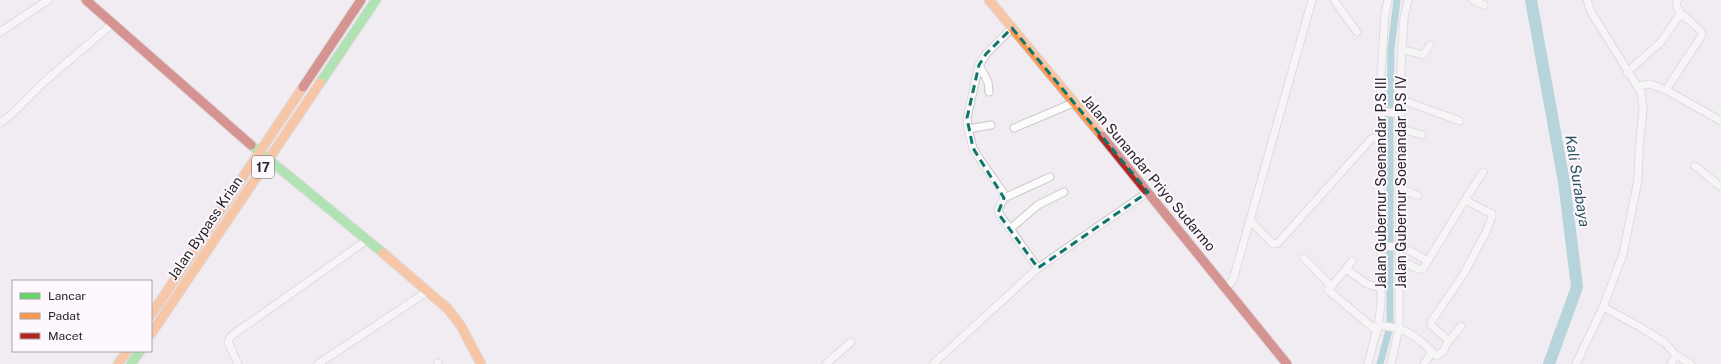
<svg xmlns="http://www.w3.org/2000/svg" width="1721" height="364" viewBox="0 0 1721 364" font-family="'Public Sans',sans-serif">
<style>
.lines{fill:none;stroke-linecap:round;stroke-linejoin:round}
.canal{stroke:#70b6c1;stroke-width:7}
.river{stroke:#70b6c1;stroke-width:12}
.street-casing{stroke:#c9c6c9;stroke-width:9}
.fast-casing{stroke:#c9c6c9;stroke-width:11}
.slow-casing{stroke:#c9c6c9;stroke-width:11}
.jam-casing{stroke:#c9c6c9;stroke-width:11}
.street{stroke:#fdfcfd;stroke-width:7}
.fast{stroke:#63d668;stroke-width:9}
.slow{stroke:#ff974d;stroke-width:9}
.jam{stroke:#b3261e;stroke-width:9}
.marked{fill:none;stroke:#0f766e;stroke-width:3;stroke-dasharray:8 5;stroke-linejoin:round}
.labels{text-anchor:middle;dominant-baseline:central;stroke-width:4;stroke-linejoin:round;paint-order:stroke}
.shield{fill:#fdf7fe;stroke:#666368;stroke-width:1}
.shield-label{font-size:13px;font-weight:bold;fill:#262327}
.street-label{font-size:14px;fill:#262327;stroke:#fdf7fe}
.water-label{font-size:15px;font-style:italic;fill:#2a565c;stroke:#fdf7fe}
</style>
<rect width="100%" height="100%" fill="#f1ecf1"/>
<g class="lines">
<polyline class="canal" points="1380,364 1390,326 1390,121 1391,49 1397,0"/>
<polyline class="river" points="1531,0 1564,182 1577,287 1549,364"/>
<g class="street-casing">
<g id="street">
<polyline points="1334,0 1357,32"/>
<polyline points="1473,0 1484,5"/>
<polyline points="1678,0 1676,5 1681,15"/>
<polyline points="1012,28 986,54 979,65 967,118 968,129 973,148 981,161 1003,192 1004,198 998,209 1000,215 1038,268"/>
<polyline points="0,32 48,0"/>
<polyline points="1402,49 1423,55 1430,45"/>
<polyline points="979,65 988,82 989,92"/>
<polyline points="1627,72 1661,42 1678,17 1683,15 1701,31 1702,35 1666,90"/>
<polyline points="1637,86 1650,84 1666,90 1721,121"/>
<polyline points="1402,100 1460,121"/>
<polyline points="1382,111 1400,114"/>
<polyline points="0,123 12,114 44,82 112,24"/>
<polyline points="1014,128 1073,103"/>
<polyline points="1400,128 1422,135"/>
<polyline points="968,129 991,125"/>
<polyline points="1695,166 1721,187"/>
<polyline points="1399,187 1418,196"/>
<polyline points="1004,198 1050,177"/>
<polyline points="1465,200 1483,172"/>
<polyline points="1250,220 1273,244 1278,243 1372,138 1374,138 1381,140"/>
<polyline points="1010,229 1038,205 1064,192"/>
<path d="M1381 246C1403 247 1408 248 1427 261"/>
<polyline points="1304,258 1331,286"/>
<polyline points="1399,260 1418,269 1423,269 1465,200 1492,214 1492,217 1486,232 1463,275 1431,322 1431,325 1449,341"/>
<polyline points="1346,269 1352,261"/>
<polyline points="1226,288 1233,280 1312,0"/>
<polyline points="1603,307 1640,327 1664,342 1676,355 1691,364"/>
<path d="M1378 325C1399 328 1406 329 1423 343 1428 347 1432 353 1437 356L1443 351 1449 341 1461 326"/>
<polyline points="1377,331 1328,290 1346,269 1367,284 1381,288"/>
<polyline points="438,363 438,364"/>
<polyline points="238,364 228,342 231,336 367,240"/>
<polyline points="318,364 428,291"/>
<polyline points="826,364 851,342"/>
<polyline points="933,364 1038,268 1148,192"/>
<polyline points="1368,364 1378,325 1381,304 1381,73 1385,14 1388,0"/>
<polyline points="1391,364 1399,328 1401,66 1404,18 1408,0"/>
<polyline points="1424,364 1432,352"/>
<polyline points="1576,364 1603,307 1623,254 1638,180 1639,150 1643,109 1641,92 1591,12 1587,0"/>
<polyline points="1671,364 1676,355"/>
</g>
</g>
<g class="fast-casing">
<g id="fast">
<polyline points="320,83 376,0"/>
<polyline points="251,145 383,253"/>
<polyline points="131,364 140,351"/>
</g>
</g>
<g class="slow-casing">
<g id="slow">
<polyline points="989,0 1102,136"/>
<polyline points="383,253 448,309 461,326 481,364"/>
<polyline points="151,315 303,87"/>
<polyline points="151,334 320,83"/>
<polyline points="118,364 127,351"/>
</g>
</g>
<g class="jam-casing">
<g id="jam">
<polyline points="86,0 251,145"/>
<polyline points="303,87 361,0"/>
<polyline points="1102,136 1287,364"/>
</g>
</g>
<use href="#street" class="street"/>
<use href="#fast" class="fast"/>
<use href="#slow" class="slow"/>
<use href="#jam" class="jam"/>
</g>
<path d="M0 0H1721V364H0ZM1012 28 1148 192 1038 268 998 213 1004 198 973 148 967 118 979 65 986 54Z" fill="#f1ecf1" fill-opacity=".55" fill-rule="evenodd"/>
<path class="marked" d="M1012 28 1148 192 1038 268 998 213 1004 198 973 148 967 118 979 65 986 54Z"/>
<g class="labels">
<rect class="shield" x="252" y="156" width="22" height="22" rx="3"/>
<g class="shield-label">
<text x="263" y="167">17</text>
</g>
<g class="street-label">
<text transform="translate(1149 173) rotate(50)">Jalan Sunandar Priyo Sudarmo</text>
<text transform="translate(1401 182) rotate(-90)">Jalan Gubernur Soenandar P.S IV</text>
<text transform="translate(1381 183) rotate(-90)">Jalan Gubernur Soenandar P.S III</text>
<text transform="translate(205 228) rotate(-56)">Jalan Bypass Krian</text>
</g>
<g class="water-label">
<text transform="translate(1578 181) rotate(81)">Kali Surabaya</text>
</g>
</g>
<rect x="12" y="280" width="140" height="72" fill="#fdf7fe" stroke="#a7a2a8"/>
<rect x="20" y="293" width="20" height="6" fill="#63d668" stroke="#a7a2a8"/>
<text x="48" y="300" font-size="12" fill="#262327">Lancar</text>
<rect x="20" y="313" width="20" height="6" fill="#ff974d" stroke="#a7a2a8"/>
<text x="48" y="320" font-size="12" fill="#262327">Padat</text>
<rect x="20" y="333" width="20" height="6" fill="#b3261e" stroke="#a7a2a8"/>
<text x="48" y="340" font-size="12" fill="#262327">Macet</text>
</svg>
